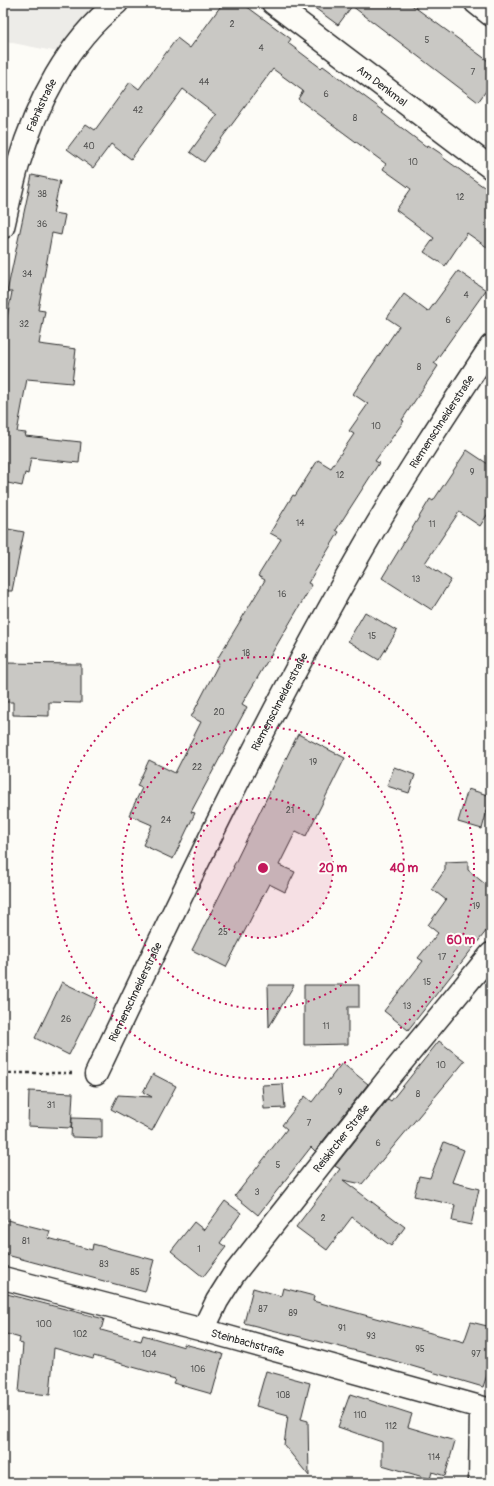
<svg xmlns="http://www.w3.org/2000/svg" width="494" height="1486" viewBox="0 0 494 1486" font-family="Pangolin,sans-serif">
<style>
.built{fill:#edece8}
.building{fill:#c9c8c4;stroke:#2b2b2b}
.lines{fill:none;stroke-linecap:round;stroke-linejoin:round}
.minor-casing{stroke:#2b2b2b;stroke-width:25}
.path{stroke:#2b2b2b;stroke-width:2.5;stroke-dasharray:3 3;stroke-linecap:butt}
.minor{stroke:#fdfcf7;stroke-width:22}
.ring{fill:none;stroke:#c2185b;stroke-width:2;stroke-dasharray:2 4}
.labels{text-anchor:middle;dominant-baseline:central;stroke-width:4;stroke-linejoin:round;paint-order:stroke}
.number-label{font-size:9px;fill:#525251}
.street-label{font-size:11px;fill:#2b2b2b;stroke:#fdfcf7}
.centre{fill:#c2185b;stroke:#fdfcf7;stroke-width:2}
.ring-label{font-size:12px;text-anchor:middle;font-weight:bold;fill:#c2185b;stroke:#fdfcf7;stroke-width:4;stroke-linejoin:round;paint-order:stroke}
</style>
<rect width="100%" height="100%" fill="#fdfcf7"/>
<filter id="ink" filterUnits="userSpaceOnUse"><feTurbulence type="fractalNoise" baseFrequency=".025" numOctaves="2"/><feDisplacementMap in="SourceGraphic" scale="8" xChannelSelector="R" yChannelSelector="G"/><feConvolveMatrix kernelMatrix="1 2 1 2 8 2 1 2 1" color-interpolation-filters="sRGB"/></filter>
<g filter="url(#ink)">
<polygon class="built" points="3,3 100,3 74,30 58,52 3,41"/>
<g class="building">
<polygon points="223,3 242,3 291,39 288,43 321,68 323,66 384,111 382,113 427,147 428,145 443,155 442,157 491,192 491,250 467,233 445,266 424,252 434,238 396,210 411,189 383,169 386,164 298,99 303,91 273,69 204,162 190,152 217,115 183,89 131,159 111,144 93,168 67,149 86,124 95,130 130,82 139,89 177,38 190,48"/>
<polygon points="308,3 409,3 491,63 491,84 478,102 352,6 338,25"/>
<polygon points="32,175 60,181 53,213 65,215 61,235 52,233 38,310 45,311 39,344 76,349 72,383 27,379 17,432 26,433 25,436 81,442 79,463 31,458 28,474 25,473 22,486 3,482 3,338 12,292 7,292"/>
<polygon points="458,271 486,290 434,363 438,366 402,420 404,421 375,461 379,463 336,530 339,532 308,583 312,585 242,704 247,707 191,812 195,813 173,859 143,845 152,825 129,815 142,788 137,786 149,760 175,773 201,722 191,717 219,663 216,661 265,580 258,576 281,539 270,533 293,495 295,496 318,460 331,468 354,434 349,431 368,404 353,394 399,326 387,318 404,294 428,312"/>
<polygon points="467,450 491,466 491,509 480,526 459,512 425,563 451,580 432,610 382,578 430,499 433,501"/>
<polygon points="3,528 24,532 12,591 3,591"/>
<polygon points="365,612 397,631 379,660 348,641"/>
<polygon points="3,663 81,664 81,703 49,702 49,716 13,715 13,702 3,702"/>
<polygon points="298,734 345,758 306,836 296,831 279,865 295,872 285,892 269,884 226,967 192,950 234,867 233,867"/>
<polygon points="394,767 415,775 409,793 387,786"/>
<polygon points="468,789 491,796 482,829 458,822"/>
<polygon points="468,861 468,870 491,889 491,925 408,1030 384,1011 423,961 418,958 438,933 428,925 446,900 432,889 445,870 445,862"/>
<polygon points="62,982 97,999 69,1055 35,1038"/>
<polygon points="268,985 294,985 269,1027"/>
<polygon points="304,985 359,985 359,1007 348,1007 348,1044 304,1045"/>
<polygon points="439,1041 465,1061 362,1184 343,1180 405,1227 391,1246 352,1217 327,1250 296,1227 340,1169 335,1166 388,1099 391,1101"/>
<polygon points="342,1063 368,1084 315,1151 311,1147 258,1215 235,1196 287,1129 282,1125 305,1096 312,1102"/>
<polygon points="153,1074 176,1086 152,1131 111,1109 118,1095 152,1097 143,1092"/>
<polygon points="283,1084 285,1108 264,1109 262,1085"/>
<polygon points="29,1091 73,1093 71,1128 28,1126"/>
<polygon points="72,1118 102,1119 102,1138 71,1137"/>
<polygon points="444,1142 464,1150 452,1182 479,1189 471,1225 452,1221 455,1205 414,1196 419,1176 430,1178"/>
<polygon points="225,1201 241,1213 220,1243 226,1247 203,1277 171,1251 194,1222 204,1230"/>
<polygon points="3,1219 50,1231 48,1238 92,1250 93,1244 154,1260 145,1292 3,1254"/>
<polygon points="253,1288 281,1296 283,1288 314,1296 313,1301 464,1342 471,1322 491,1327 491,1363 483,1387 381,1357 244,1323"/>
<polygon points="3,1293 104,1319 101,1330 141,1341 143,1335 184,1347 184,1344 223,1354 212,1394 173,1383 175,1379 94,1356 93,1359 54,1348 50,1395 19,1392 23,1344 19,1343 20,1338 3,1333"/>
<polygon points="266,1371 310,1383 301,1419 308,1421 309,1476 284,1445 288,1415 256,1406"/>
<polygon points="350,1394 412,1414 408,1427 455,1441 445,1476 432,1472 430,1479 382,1465 382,1442 338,1427"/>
</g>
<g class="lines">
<g class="minor-casing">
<g id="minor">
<path id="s1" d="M273 3 491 168"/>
<polyline points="476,3 491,15"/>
<path id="s2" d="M3 227C8 206 12 185 18 165 36 105 67 42 117 3"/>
<path id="s3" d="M96 1074C181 895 267 715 366 543 405 476 448 411 491 346"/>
<path id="s4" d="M3 1278 203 1330 491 1410"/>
<path id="s5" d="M203 1330 217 1301 234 1274 387 1080 491 954"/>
<polyline points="480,1483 481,1408"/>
</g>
</g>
<polyline class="path" points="3,1073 74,1073"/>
<use href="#minor" class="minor"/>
</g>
</g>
<circle cx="263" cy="868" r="70" fill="#c2185b" fill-opacity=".12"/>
<g class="ring">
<circle cx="263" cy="868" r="70"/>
<circle cx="263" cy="868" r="141"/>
<circle cx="263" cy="868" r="211"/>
</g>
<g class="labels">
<g class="number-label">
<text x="232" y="24">2</text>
<text x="427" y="40">5</text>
<text x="261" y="48">4</text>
<text x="473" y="72">7</text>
<text x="204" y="82">44</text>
<text x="326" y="94">6</text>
<text x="138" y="110">42</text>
<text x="355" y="118">8</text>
<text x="89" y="146">40</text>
<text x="413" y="162">10</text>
<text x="42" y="194">38</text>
<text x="460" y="197">12</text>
<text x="42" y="224">36</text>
<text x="27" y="274">34</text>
<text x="466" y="295">4</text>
<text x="448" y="320">6</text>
<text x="24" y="324">32</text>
<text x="419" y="367">8</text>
<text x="376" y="426">10</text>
<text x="472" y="472">9</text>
<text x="340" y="475">12</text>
<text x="300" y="523">14</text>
<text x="432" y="524">11</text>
<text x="416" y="579">13</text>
<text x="282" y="594">16</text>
<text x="372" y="636">15</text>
<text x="246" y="653">18</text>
<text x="219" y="712">20</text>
<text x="313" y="762">19</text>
<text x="197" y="767">22</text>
<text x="290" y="810">21</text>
<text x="166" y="820">24</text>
<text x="476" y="906">19</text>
<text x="223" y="932">25</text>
<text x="442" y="957">17</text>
<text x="427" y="982">15</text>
<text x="407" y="1006">13</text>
<text x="66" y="1019">26</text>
<text x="326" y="1026">11</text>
<text x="441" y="1065">10</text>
<text x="340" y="1092">9</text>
<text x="418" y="1094">8</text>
<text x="51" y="1105">31</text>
<text x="309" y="1123">7</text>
<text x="378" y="1143">6</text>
<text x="278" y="1165">5</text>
<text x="257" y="1192">3</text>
<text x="323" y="1218">2</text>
<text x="26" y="1241">81</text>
<text x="199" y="1249">1</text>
<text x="104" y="1264">83</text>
<text x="135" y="1272">85</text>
<text x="263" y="1309">87</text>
<text x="293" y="1313">89</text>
<text x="44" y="1324">100</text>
<text x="342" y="1328">91</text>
<text x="80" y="1334">102</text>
<text x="371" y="1336">93</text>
<text x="420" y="1349">95</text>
<text x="149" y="1354">104</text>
<text x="476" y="1354">97</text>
<text x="198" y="1369">106</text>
<text x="283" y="1395">108</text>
<text x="360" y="1415">110</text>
<text x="391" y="1426">112</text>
<text x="434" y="1457">114</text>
</g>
<g class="street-label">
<text stroke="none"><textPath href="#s1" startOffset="137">Am Denkmal</textPath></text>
<text stroke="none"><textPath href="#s2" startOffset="128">Fabrikstraße</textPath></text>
<text stroke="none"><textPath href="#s3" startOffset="739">Riemenschneiderstraße</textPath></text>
<text stroke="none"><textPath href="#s3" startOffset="415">Riemenschneiderstraße</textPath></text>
<text stroke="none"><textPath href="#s3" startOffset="91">Riemenschneiderstraße</textPath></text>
<text stroke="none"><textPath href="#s5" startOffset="237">Reiskircher Straße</textPath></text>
<text stroke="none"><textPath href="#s4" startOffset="253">Steinbachstraße</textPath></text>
</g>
</g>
<circle cx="263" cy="868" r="6" class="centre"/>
<g class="ring-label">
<text x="333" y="872">20 m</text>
<text x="404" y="872">40 m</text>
<text x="461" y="944">60 m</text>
</g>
<rect width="494" height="1486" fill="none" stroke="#fdfcf7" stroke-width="16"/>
<rect x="8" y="8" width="478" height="1470" fill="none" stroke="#2b2b2b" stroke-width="1.5" filter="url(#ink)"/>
</svg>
